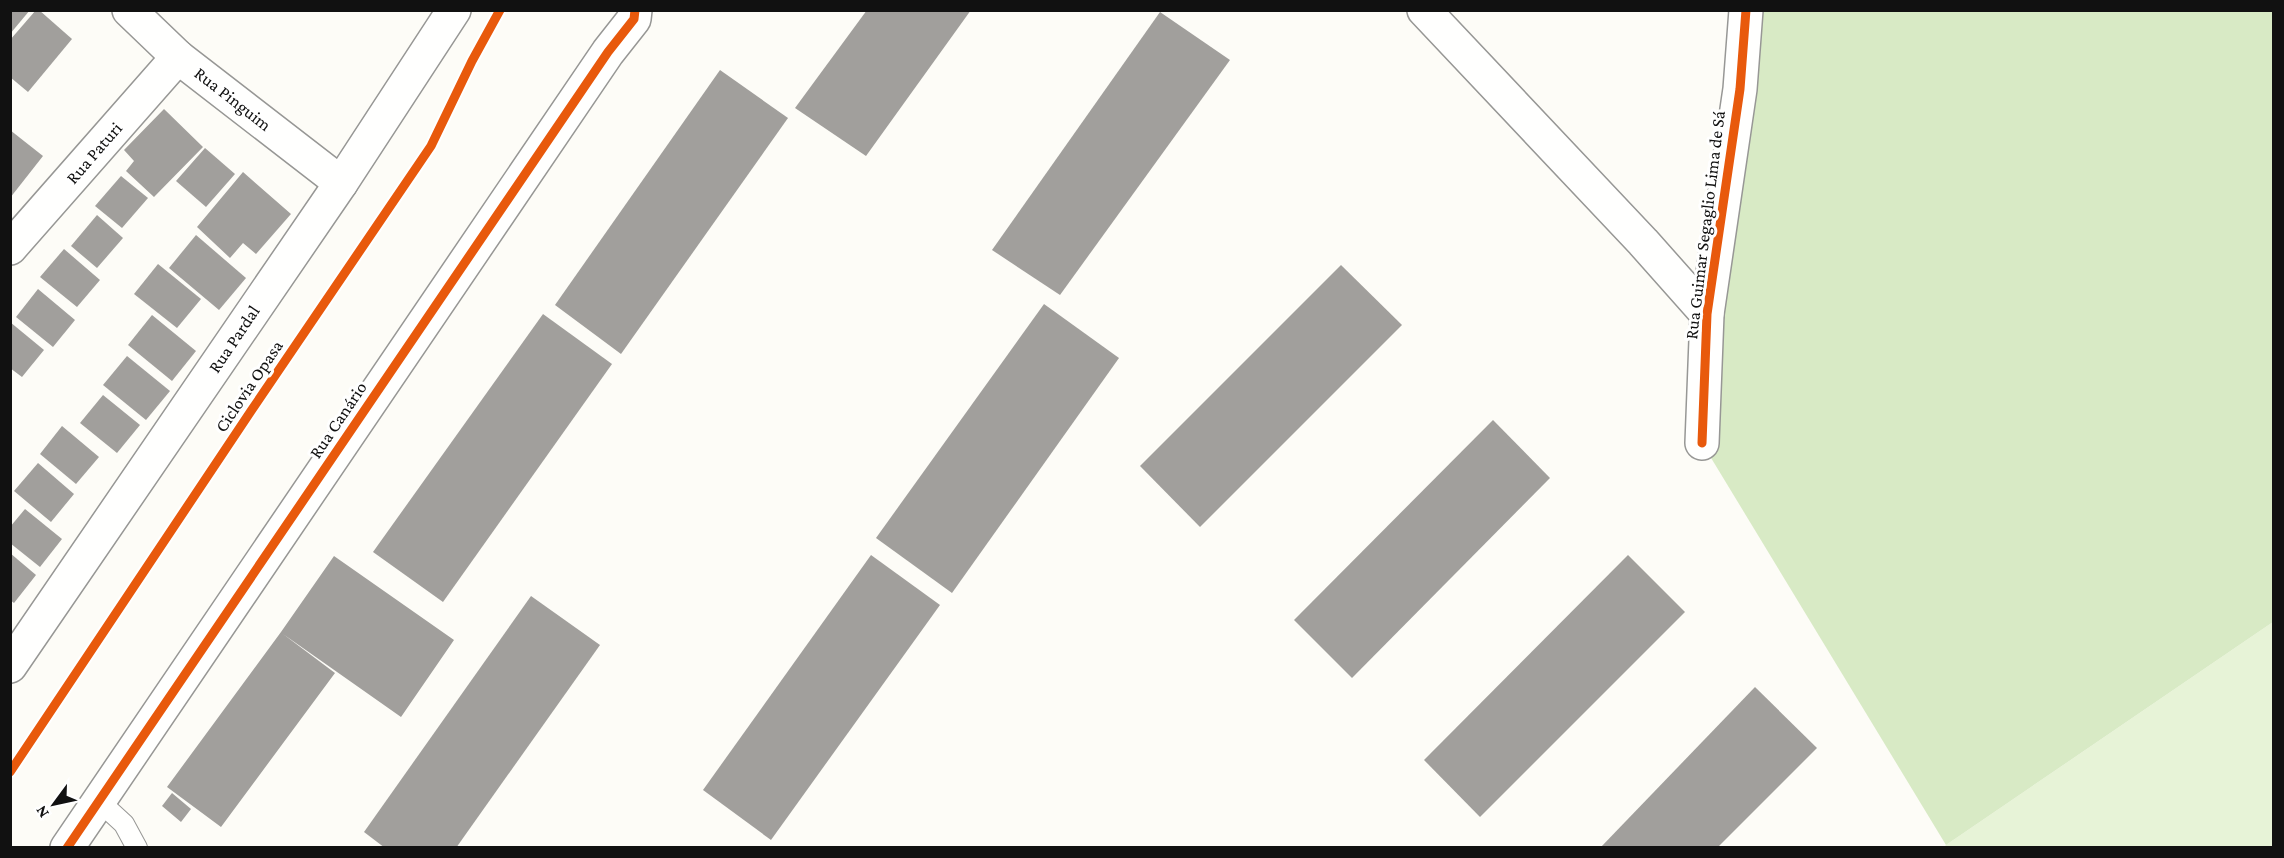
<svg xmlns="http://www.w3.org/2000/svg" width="2284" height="858" viewBox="0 0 2284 858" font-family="'Crimson Pro',serif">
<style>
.green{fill:#e7f3d7}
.forest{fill:#d8eac5}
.building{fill:#a19f9c}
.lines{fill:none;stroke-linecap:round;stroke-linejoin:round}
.service-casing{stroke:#979795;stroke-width:22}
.minor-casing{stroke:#979795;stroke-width:36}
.service{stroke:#fffffe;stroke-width:20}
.minor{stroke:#fffffe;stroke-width:33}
.cycleway-casing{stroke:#fff;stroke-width:13}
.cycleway{stroke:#e8590c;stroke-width:9}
.labels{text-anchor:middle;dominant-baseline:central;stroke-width:6;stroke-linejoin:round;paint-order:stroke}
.street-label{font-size:18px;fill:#111;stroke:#fff}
</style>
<rect width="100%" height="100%" fill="#fdfcf7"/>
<polygon class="green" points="2273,622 2273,847 1943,848 1946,845"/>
<polygon class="forest" points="1741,11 2273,11 2273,622 1946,845 1702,443"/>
<g class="building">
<polygon points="10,10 30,10 10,34"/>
<polygon points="36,10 39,10 72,39 28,92 10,77 10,40"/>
<polygon points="867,10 971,10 866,156 795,108"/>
<polygon points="1160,12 1230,60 1060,295 992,250"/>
<polygon points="720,70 788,118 621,354 555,305"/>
<polygon points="164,109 203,147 154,197 126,171 134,161 124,150"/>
<polygon points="10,130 43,156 10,198"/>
<polygon points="205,148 235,174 206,207 176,181"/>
<polygon points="243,172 291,214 256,254 243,243 230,258 197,227"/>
<polygon points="121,176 148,198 122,228 95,206"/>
<polygon points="97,215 123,238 97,268 71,246"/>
<polygon points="196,235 246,278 219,310 169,268"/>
<polygon points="64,249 100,280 77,307 40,277"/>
<polygon points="158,264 201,299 177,328 134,294"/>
<polygon points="1341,265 1402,325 1200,527 1140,466"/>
<polygon points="38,289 75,320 53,347 16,317"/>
<polygon points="1044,304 1119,358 952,593 876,538"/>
<polygon points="543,314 612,364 443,602 373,552"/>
<polygon points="152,315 196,351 172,381 128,345"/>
<polygon points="10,322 44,350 22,377 10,368"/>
<polygon points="127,356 170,391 146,420 103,385"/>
<polygon points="103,395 140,425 117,453 80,423"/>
<polygon points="1493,420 1550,478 1352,678 1294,620"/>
<polygon points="62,426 99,457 76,484 40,454"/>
<polygon points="38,463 74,494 51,522 14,491"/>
<polygon points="25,509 62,539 40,567 10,543 10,527"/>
<polygon points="10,553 36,575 14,603 10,600"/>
<polygon points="871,555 940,605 771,840 703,790"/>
<polygon points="1628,555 1685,612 1480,817 1424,760"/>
<polygon points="334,556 454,640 401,717 283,634 335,673 221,827 167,787 281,632"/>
<polygon points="531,596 600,645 456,848 385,848 364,832"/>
<polygon points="1755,687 1817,748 1717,848 1600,848"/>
<polygon points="172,793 191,809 181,822 162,806"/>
</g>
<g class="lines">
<g class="service-casing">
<polyline id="service" points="99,801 124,824 137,848"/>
</g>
<g class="minor-casing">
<g id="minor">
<polyline points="129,10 178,57 341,183"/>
<polyline points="1424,10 1643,242 1707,314"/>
<polyline points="10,248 178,57"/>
<polyline points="1702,443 1707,314 1740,89 1746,10"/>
<polyline points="10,666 341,183 454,10"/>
<polyline points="67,848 608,52 634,19 635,10"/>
</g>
</g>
<use href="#service" class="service"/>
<use href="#minor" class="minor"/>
<g class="cycleway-casing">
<g id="cycleway">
<polyline points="1702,443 1707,314 1740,89 1746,10"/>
<polyline points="10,772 251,411 431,146 472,61 500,10"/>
<polyline points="67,848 608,52 634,19 635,10"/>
</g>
</g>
<use href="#cycleway" class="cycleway"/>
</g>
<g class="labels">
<g class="street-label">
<text transform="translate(233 99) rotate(38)">Rua Pinguim</text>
<text transform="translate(94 153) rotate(-49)">Rua Paturi</text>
<text transform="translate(1705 225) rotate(-83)">Rua Guimar Segaglio Lima de Sá</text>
<text transform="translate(234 339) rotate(-56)">Rua Pardal</text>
<text transform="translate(249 386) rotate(-56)">Ciclovia Opasa</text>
<text transform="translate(338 420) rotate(-56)">Rua Canário</text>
</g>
</g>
<rect width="2284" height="858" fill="none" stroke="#111111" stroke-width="24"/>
<g transform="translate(54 804) rotate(237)" stroke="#ffffff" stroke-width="4.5" paint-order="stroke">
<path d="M0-4.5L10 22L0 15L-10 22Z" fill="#111111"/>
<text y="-9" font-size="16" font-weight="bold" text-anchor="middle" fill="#111111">N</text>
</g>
</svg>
